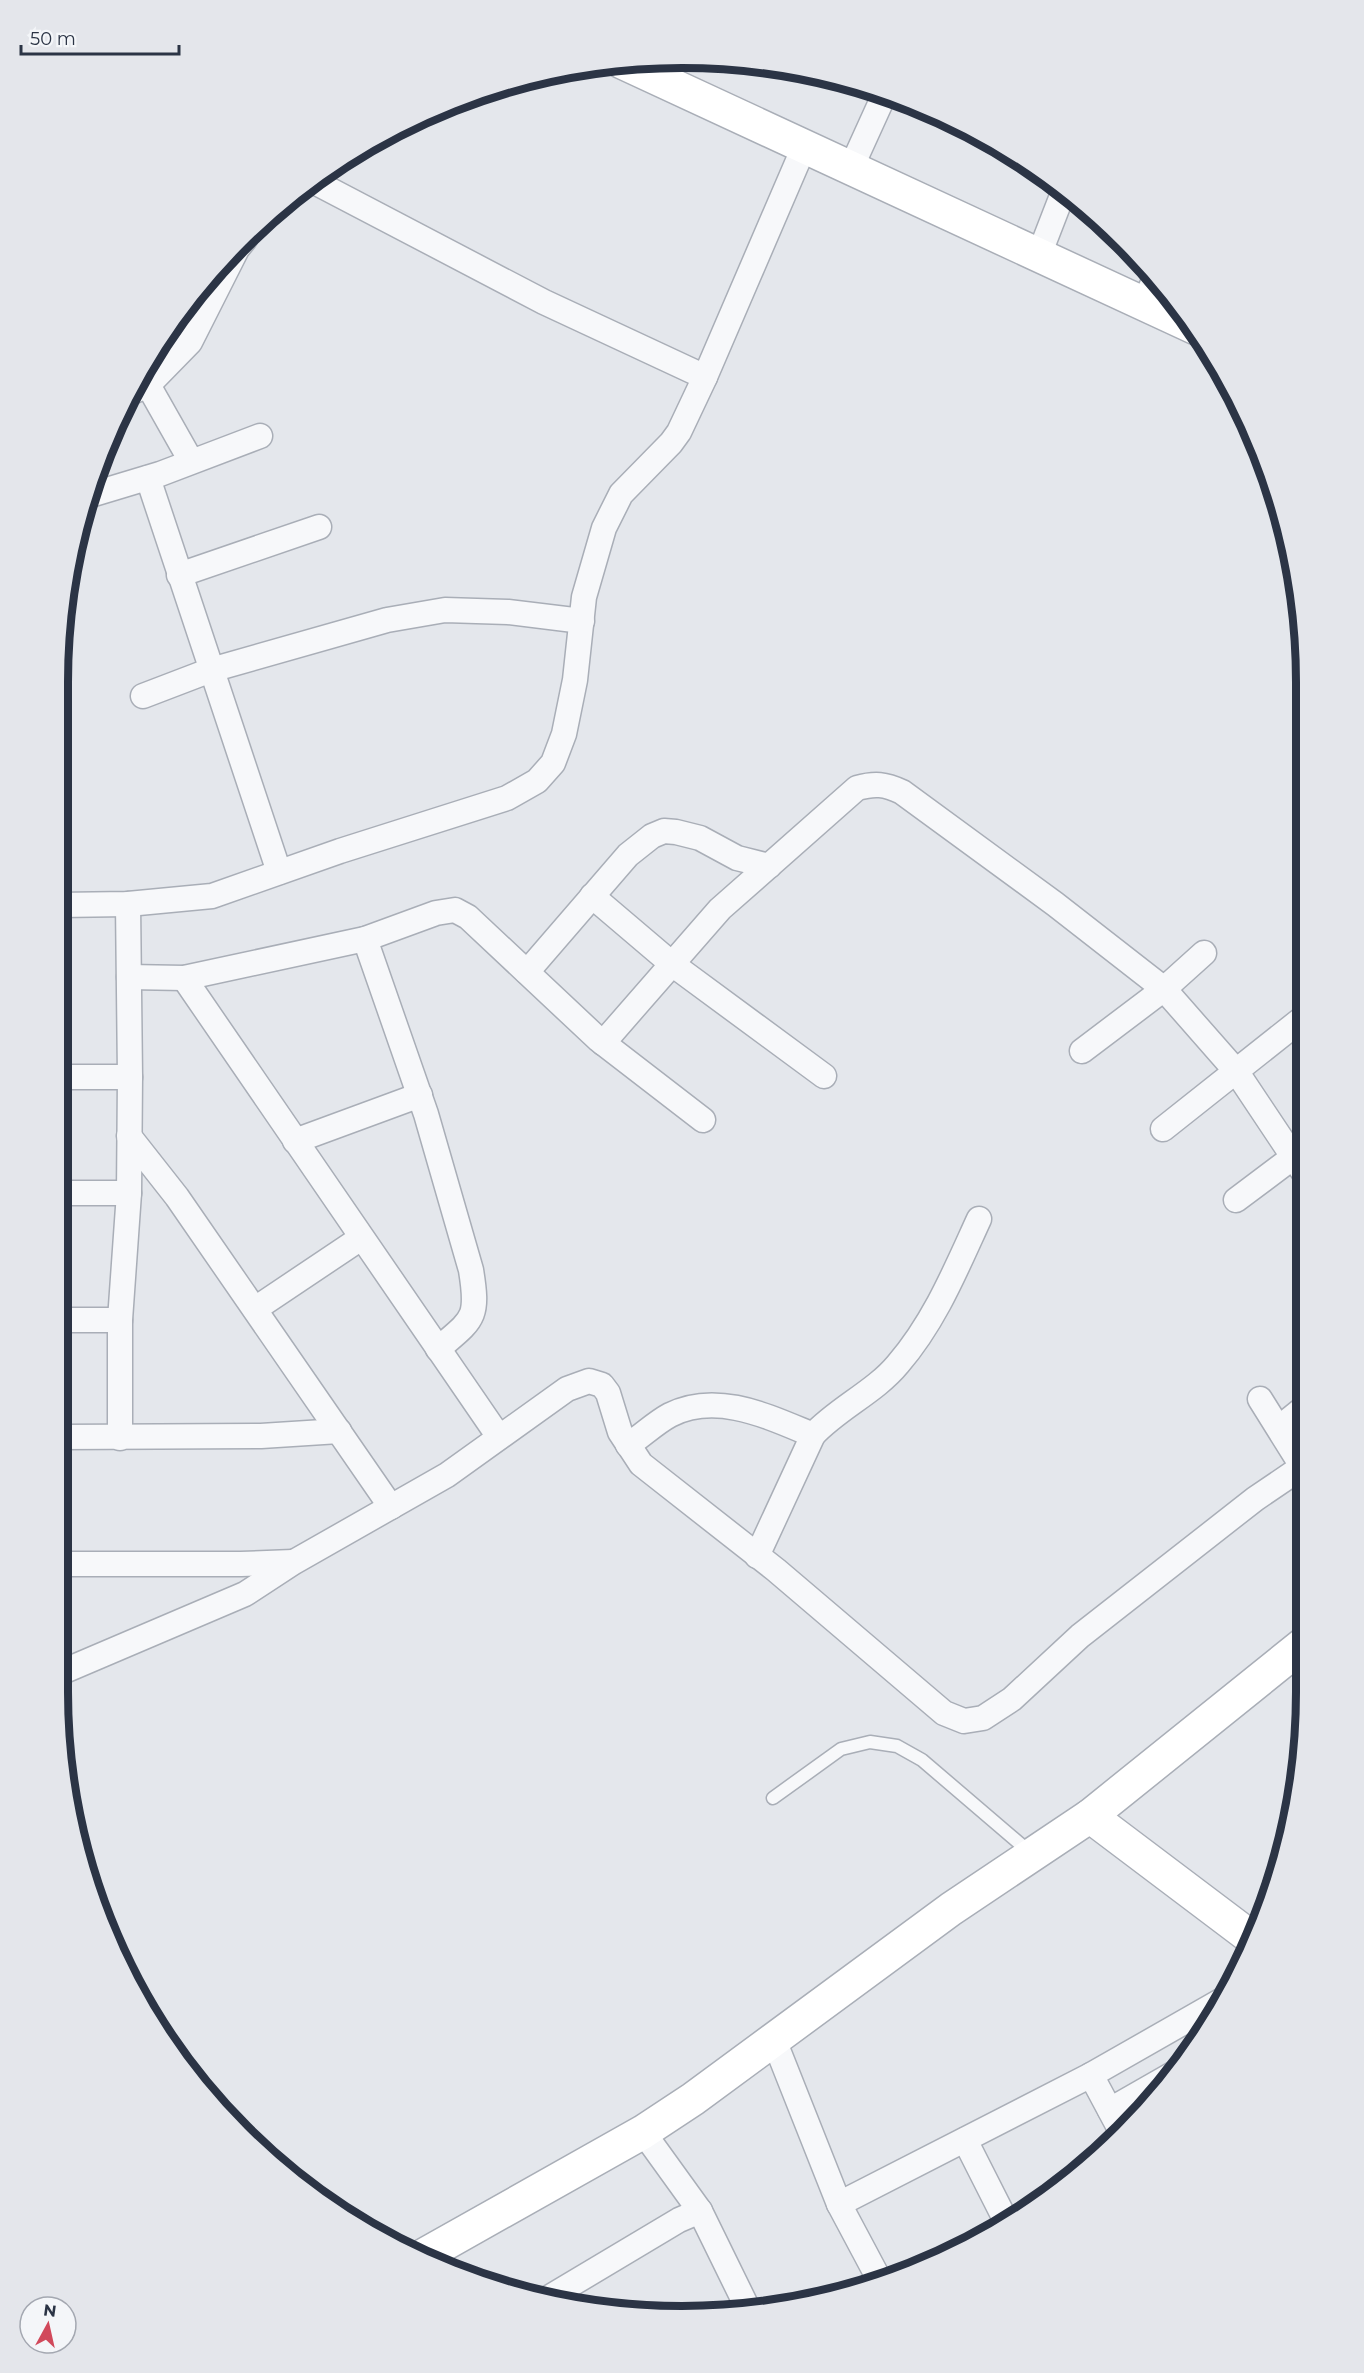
<svg xmlns="http://www.w3.org/2000/svg" width="1364" height="2373" viewBox="0 0 1364 2373" font-family="Montserrat,sans-serif">
<style>
.lines{fill:none;stroke-linecap:round;stroke-linejoin:round}
.lane-casing{stroke:#a9aeb7;stroke-width:15}
.street-casing{stroke:#a9aeb7;stroke-width:27}
.secondary-casing{stroke:#a9aeb7;stroke-width:36}
.lane{stroke:#f7f8fa;stroke-width:12}
.street{stroke:#f7f8fa;stroke-width:24}
.secondary{stroke:#fff;stroke-width:33}
.rim{fill:none;stroke:#2b3445;stroke-width:8}
</style>
<rect width="100%" height="100%" fill="#e4e7ec"/>
<g class="lines">
<g class="lane-casing">
<polyline id="lane" points="773,1798 841,1749 870,1742 897,1746 922,1760 1032,1854"/>
</g>
<g class="street-casing">
<g id="street">
<polyline points="851,168 886,91"/>
<polyline points="311,180 544,302 705,377"/>
<polyline points="1039,255 1063,193"/>
<polyline points="1144,304 1155,278"/>
<polyline points="148,385 191,461"/>
<polyline points="130,393 148,385 190,342 237,249 245,239"/>
<polyline points="148,478 279,872"/>
<polyline points="87,496 160,474 260,436"/>
<polyline points="179,575 319,527"/>
<polyline points="143,696 211,670 387,620 445,610 508,612 582,621"/>
<polyline points="592,896 672,964 824,1076"/>
<polyline points="59,905 128,904 212,896 340,851 507,798 537,781 553,763 564,734 575,680 584,597 604,528 621,494 671,443 679,432 705,377 804,147"/>
<path d="M365 939 426 1114 471 1270C479 1319 473 1319 438 1349"/>
<polyline points="527,972 628,855 652,836 664,831 676,832 700,838 737,858 769,866"/>
<polyline points="129,977 184,978 365,939 436,913 455,910 468,917 598,1039 703,1120"/>
<polyline points="184,978 499,1437"/>
<path d="M603 1043 720 909 857 788C875 783 885 784 902 792L1055 904 1164 989 1236 1071 1304 1173"/>
<polyline points="1082,1051 1164,989 1204,953"/>
<polyline points="60,1077 130,1077"/>
<polyline points="1163,1129 1303,1018"/>
<polyline points="129,1136 177,1197 391,1507"/>
<polyline points="295,1141 420,1095"/>
<polyline points="60,1193 129,1193"/>
<polyline points="1236,1200 1304,1149"/>
<polyline points="255,1309 361,1238"/>
<polyline points="61,1320 120,1320"/>
<polyline points="1260,1399 1305,1471"/>
<polyline points="1279,1428 1305,1407"/>
<polyline points="61,1437 261,1436 339,1431"/>
<polyline points="120,1438 120,1320 129,1193 130,1077 128,904"/>
<path d="M628 1445C642 1436 655 1423 670 1415 717 1391 769 1417 813 1435"/>
<path d="M757 1556 813 1435C838 1408 875 1392 898 1364 935 1321 956 1269 979 1219"/>
<polyline points="62,1564 241,1564 293,1562"/>
<polyline points="62,1672 245,1594 294,1562 447,1475 567,1389 589,1381 602,1385 608,1393 620,1432 641,1464 776,1570 944,1713 964,1721 983,1718 1012,1699 1080,1636 1255,1499 1305,1465"/>
<polyline points="774,2040 839,2204 880,2281"/>
<polyline points="1091,2075 1122,2133"/>
<polyline points="1110,2110 1173,2074"/>
<polyline points="643,2132 700,2211 749,2311"/>
<polyline points="965,2140 1007,2223"/>
<polyline points="839,2204 1091,2075 1226,1998"/>
<polyline points="545,2300 679,2220 700,2211"/>
</g>
</g>
<g class="secondary-casing">
<g id="secondary">
<polyline points="622,62 1196,328"/>
<polyline points="1090,1816 1253,1939"/>
<polyline points="421,2257 643,2132 693,2099 951,1909 1090,1816 1305,1643"/>
</g>
</g>
<use href="#lane" class="lane"/>
<use href="#street" class="street"/>
<use href="#secondary" class="secondary"/>
</g>
<path d="M0 0H1364V2373H0ZM682 68H682A614 614 0 0 1 1296 682V1692A614 614 0 0 1 682 2306H682A614 614 0 0 1 68 1692V682A614 614 0 0 1 682 68Z" fill="#e4e6eb" fill-rule="evenodd"/>
<path class="rim" d="M682 68H682A614 614 0 0 1 1296 682V1692A614 614 0 0 1 682 2306H682A614 614 0 0 1 68 1692V682A614 614 0 0 1 682 68Z"/>
<g transform="translate(48 2325) rotate(8)"><circle r="28" fill="#f4f6f9" stroke="#a4a8b1" stroke-width="1.5"/>
<path d="M0-4.5L10 22L0 15L-10 22Z" fill="#d1495b"/>
<text y="-9" font-size="16" font-weight="bold" text-anchor="middle" fill="#2b3445">N</text>
</g>
<path d="M21 45v9h158v-9" fill="none" stroke="#2b3445" stroke-width="3"/>
<text x="30" y="45" font-size="18" fill="#2b3445" stroke="#f4f6f9" stroke-width="4.5" paint-order="stroke">50 m</text>
</svg>
